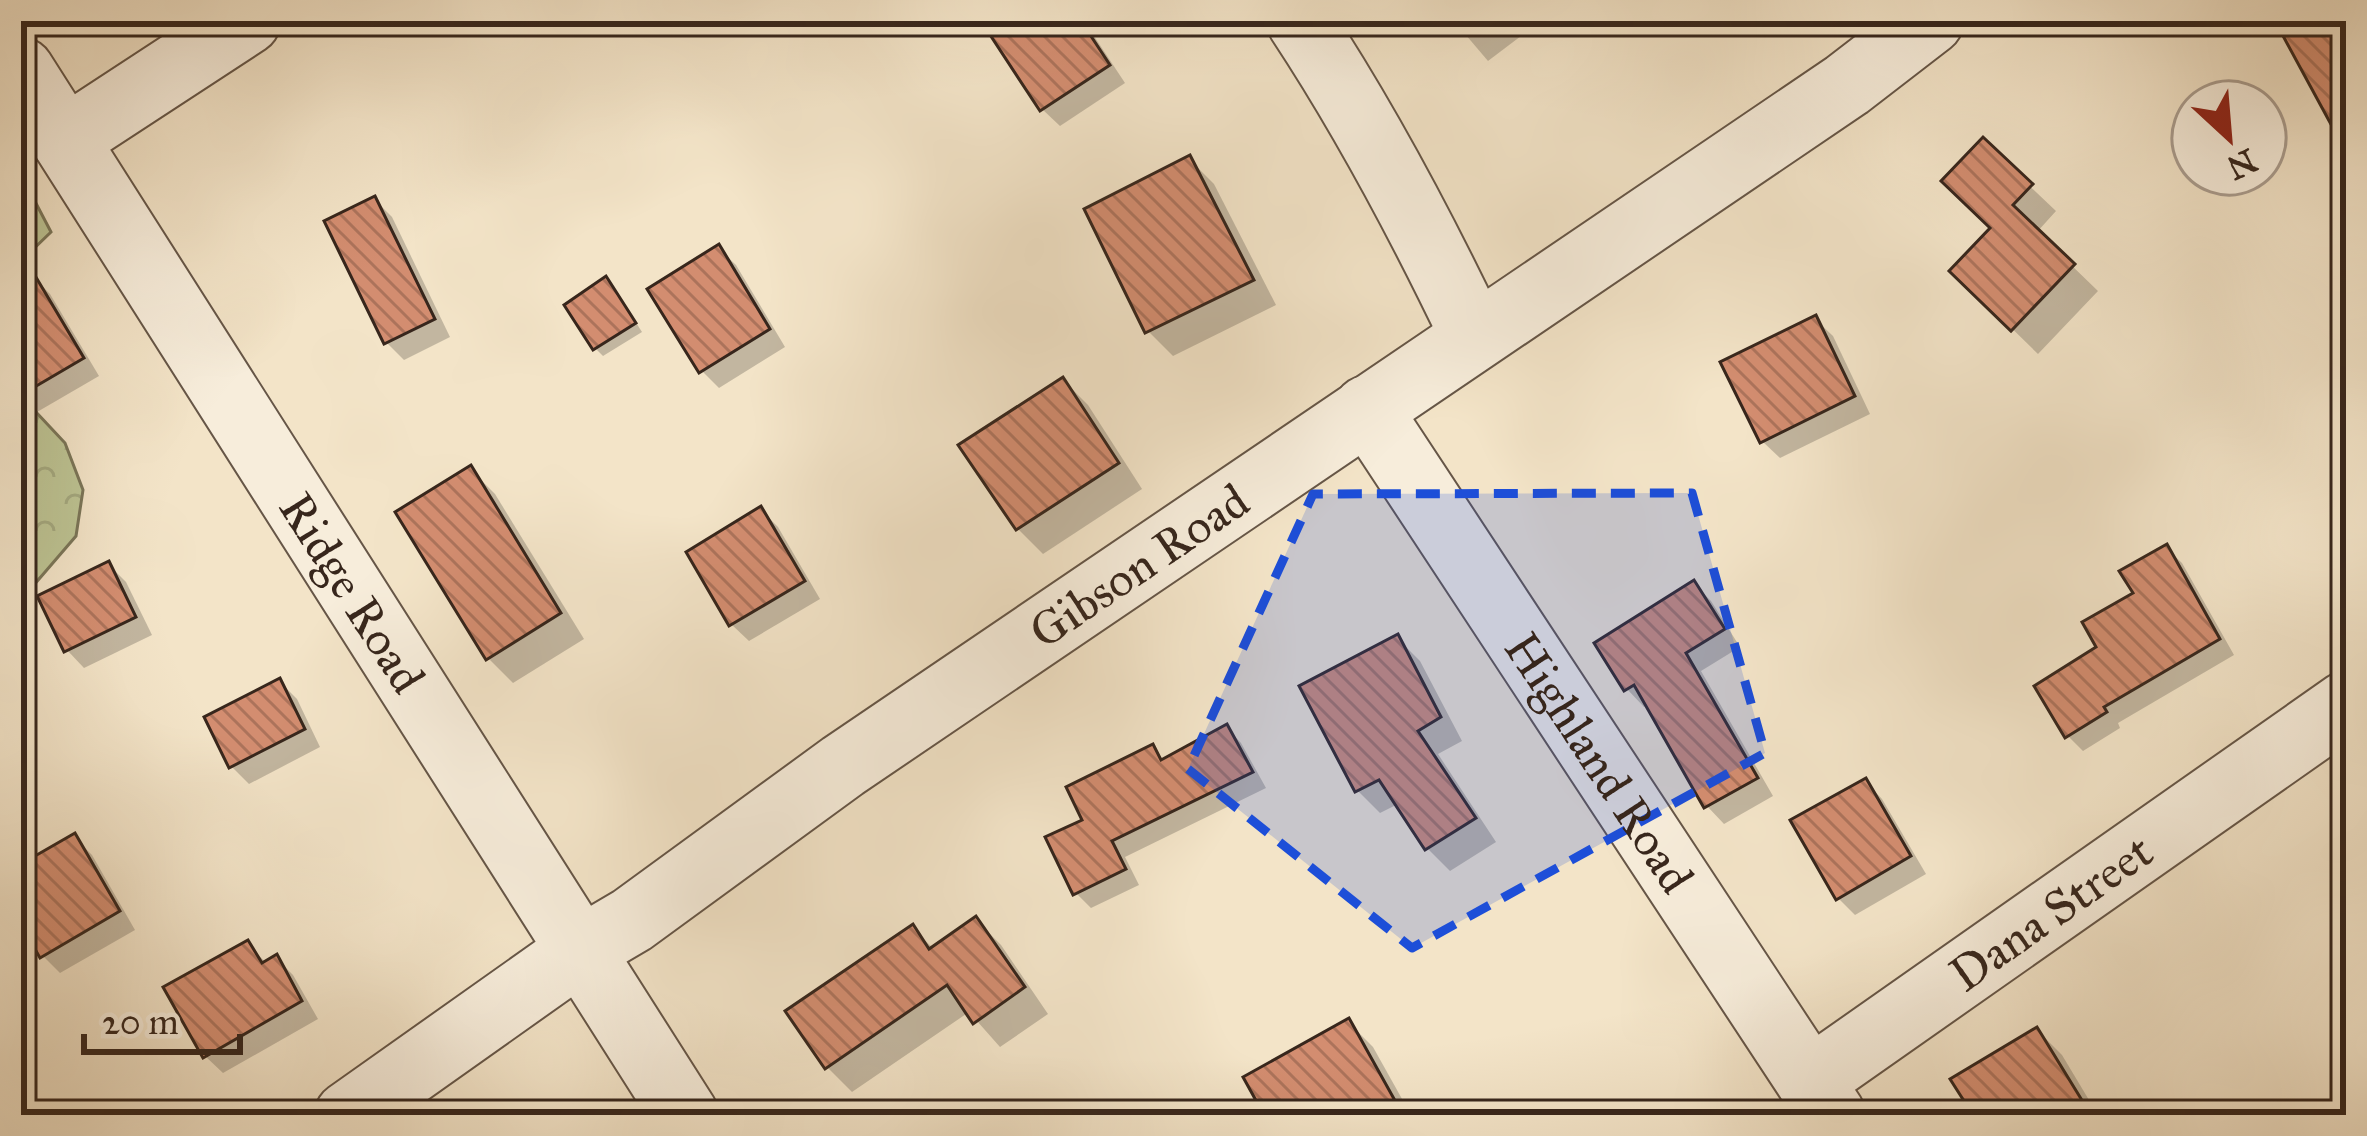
<svg xmlns="http://www.w3.org/2000/svg" width="2367" height="1136" viewBox="0 0 2367 1136" font-family="'IM FELL Great Primer',serif">
<style>
.forest{fill:url(#forest-crowns);stroke:#7a7558;stroke-width:3}
.shadow{fill:#0003}
.building{fill:url(#building-back-hatch);stroke:#37261c;stroke-width:3}
.lines{fill:none;stroke-linecap:round;stroke-linejoin:round}
.minor-casing{stroke:#665647;stroke-width:70}
.minor{stroke:#f7eddb;stroke-width:66}
.marked{fill:#1d4ed8;fill-opacity:0.2;stroke:#1d4ed8;stroke-width:9;stroke-dasharray:24 15;stroke-linejoin:round}
.labels{text-anchor:middle;dominant-baseline:central;stroke-width:9;stroke-linejoin:round;paint-order:stroke}
.street-label{font-size:48px;fill:#37261c;stroke:#f7eddb}
</style>
<defs>
<pattern id="forest-crowns" width="20" height="18" patternUnits="userSpaceOnUse" patternTransform="scale(3)"><rect width="20" height="18" fill="#bdc494"/><path d="M2 6a3 3 0 1 1 6 0M12 15a3 3 0 1 1 6 0" fill="none" stroke="#a3a87f"/></pattern>
<pattern id="building-back-hatch" width="6" height="6" patternUnits="userSpaceOnUse" patternTransform="scale(3)"><rect width="6" height="6" fill="#d38d70"/><path d="M-1 5l2 2M0 0l6 6M5-1l2 2" fill="none" stroke="#ac735b"/></pattern>
</defs>
<rect width="100%" height="100%" fill="#f3e4c8"/>
<filter id="stains"><feTurbulence type="fractalNoise" baseFrequency=".00167" numOctaves="4"/><feColorMatrix values="0 0 0 0 .2 0 0 0 0 .09 0 0 0 0 .02 0 0 0 .5 -.17"/></filter>
<radialGradient id="worn" r=".72"><stop offset=".6" stop-color="#630" stop-opacity="0"/><stop offset="1" stop-color="#630" stop-opacity=".3"/></radialGradient>
<g class="forest">
<polygon points="21,182 28,188 51,232 21,261"/>
<polygon points="21,396 65,443 83,490 76,536 21,600"/>
</g>
<g class="shadow">
<polygon points="984,21 1084,21 1125,83 1060,126 1042,109"/>
<polygon points="1454,21 1541,21 1488,61"/>
<polygon points="1983,142 2056,211 2037,232 2098,291 2038,354 1953,271 1994,229"/>
<polygon points="1189,159 1214,184 1276,305 1173,356 1148,331"/>
<polygon points="375,200 392,217 450,337 404,360 386,342"/>
<polygon points="718,248 736,265 785,347 719,388 702,371"/>
<polygon points="33,277 50,294 99,376 25,419 21,415 21,284"/>
<polygon points="614,288 642,332 603,356 595,348"/>
<polygon points="1815,319 1833,336 1870,414 1780,458 1762,441"/>
<polygon points="1063,380 1088,405 1142,489 1043,554 1018,529"/>
<polygon points="470,469 495,494 584,639 513,683 488,658"/>
<polygon points="761,510 778,527 820,599 749,641 731,624"/>
<polygon points="2166,548 2182,563 2234,655 2118,723 2120,728 2083,751 2068,736 2137,594"/>
<polygon points="109,565 126,582 152,635 84,668 67,650"/>
<polygon points="1694,584 1711,601 1740,647 1701,671 1773,796 1724,824 1707,806 1648,704 1644,707 1627,689 1598,644"/>
<polygon points="1397,638 1420,661 1462,741 1438,754 1496,842 1450,871 1427,848 1398,804 1380,813 1357,790"/>
<polygon points="279,681 297,699 320,747 249,784 231,766"/>
<polygon points="1226,727 1241,743 1266,788 1125,857 1139,885 1091,908 1076,893 1086,821 1152,748 1165,761"/>
<polygon points="1865,781 1882,799 1926,874 1855,915 1838,898"/>
<polygon points="74,837 92,855 135,930 60,973 43,956 21,919 21,867"/>
<polygon points="976,920 1001,945 1048,1014 1000,1047 969,1012 852,1092 827,1067 912,928 934,949"/>
<polygon points="247,943 267,964 276,958 293,975 318,1019 223,1073 205,1056"/>
<polygon points="1348,1022 1373,1047 1411,1115 1268,1115"/>
<polygon points="2037,1030 2062,1055 2098,1115 1976,1115"/>
</g>
<g class="building">
<polygon points="981,21 1081,21 1110,65 1040,111"/>
<polygon points="2275,21 2346,21 2346,152"/>
<polygon points="1983,137 2033,184 2013,205 2075,264 2011,331 1949,271 1990,228 1941,181"/>
<polygon points="1190,155 1254,280 1145,333 1084,209"/>
<polygon points="375,196 435,319 384,344 324,221"/>
<polygon points="719,244 770,329 699,373 647,289"/>
<polygon points="21,252 84,358 21,395"/>
<polygon points="606,276 636,323 593,350 564,305"/>
<polygon points="1816,315 1855,396 1760,443 1720,362"/>
<polygon points="1063,377 1119,463 1016,530 958,445"/>
<polygon points="471,465 561,613 486,660 395,512"/>
<polygon points="761,506 805,581 729,626 686,552"/>
<polygon points="2167,544 2220,639 2104,707 2107,712 2065,738 2034,686 2096,647 2082,622 2133,593 2119,571"/>
<polygon points="109,561 136,617 64,652 37,596"/>
<polygon points="1694,580 1725,629 1686,653 1758,778 1704,808 1634,685 1624,691 1594,643"/>
<polygon points="1398,634 1441,717 1418,731 1476,818 1425,850 1379,780 1355,792 1299,686"/>
<polygon points="280,678 305,729 229,768 204,717"/>
<polygon points="1227,724 1253,772 1112,841 1126,869 1073,895 1045,837 1082,820 1066,787 1153,744 1161,760"/>
<polygon points="1866,778 1911,856 1836,900 1790,820"/>
<polygon points="75,833 120,911 40,958 21,924 21,864"/>
<polygon points="976,916 1025,987 973,1024 947,985 825,1069 785,1011 913,924 929,949"/>
<polygon points="248,940 262,963 277,954 302,1001 203,1058 163,987"/>
<polygon points="1349,1018 1403,1115 1264,1115 1243,1077"/>
<polygon points="2037,1027 2091,1115 1973,1115 1950,1079"/>
</g>
<g class="lines">
<g class="minor-casing">
<g id="minor">
<path d="M1300 21C1366 121 1422 227 1474 336"/>
<path id="s1" d="M21 71 685 1115"/>
<polyline points="65,140 247,21"/>
<path id="s2" d="M1367 409 1832 1115"/>
<path id="s3" d="M1810 1081 2346 705"/>
<path id="s4" d="M348 1115 581 950 632 920 843 766 1847 85 1930 21"/>
</g>
</g>
<use href="#minor" class="minor"/>
</g>
<path class="marked" d="M1692 493 1765 753 1412 948 1188 769 1313 494Z"/>
<g class="labels">
<g class="street-label">
<text stroke="none"><textPath href="#s4" startOffset="963">Gibson Road</textPath></text>
<text stroke="none"><textPath href="#s1" startOffset="618">Ridge Road</textPath></text>
<text stroke="none"><textPath href="#s2" startOffset="423">Highland Road</textPath></text>
<text stroke="none"><textPath href="#s3" startOffset="294">Dana Street</textPath></text>
</g>
</g>
<rect width="2367" height="1136" fill="none" stroke="#f3e4c8" stroke-width="72"/>
<rect x="24" y="24" width="2319" height="1088" fill="none" stroke="#37261c" stroke-width="6"/>
<rect x="36" y="36" width="2295" height="1064" fill="none" stroke="#37261c" stroke-width="3"/>
<g transform="translate(2229 138) rotate(154)"><circle r="57" fill="#f7eddb" stroke="#aa9d8f" stroke-width="3"/>
<path d="M0-9L21 45L0 30L-21 45Z" fill="#8f2418"/>
<text y="-18" font-size="33" font-weight="bold" text-anchor="middle" fill="#37261c">N</text>
</g>
<path d="M84 1034v18h156v-18" fill="none" stroke="#37261c" stroke-width="6"/>
<text x="102" y="1034" font-size="36" fill="#37261c" stroke="#f7eddb" stroke-width="9" paint-order="stroke">20 m</text>
<rect width="100%" height="100%" filter="url(#stains)"/>
<rect width="100%" height="100%" fill="url(#worn)"/>
</svg>
